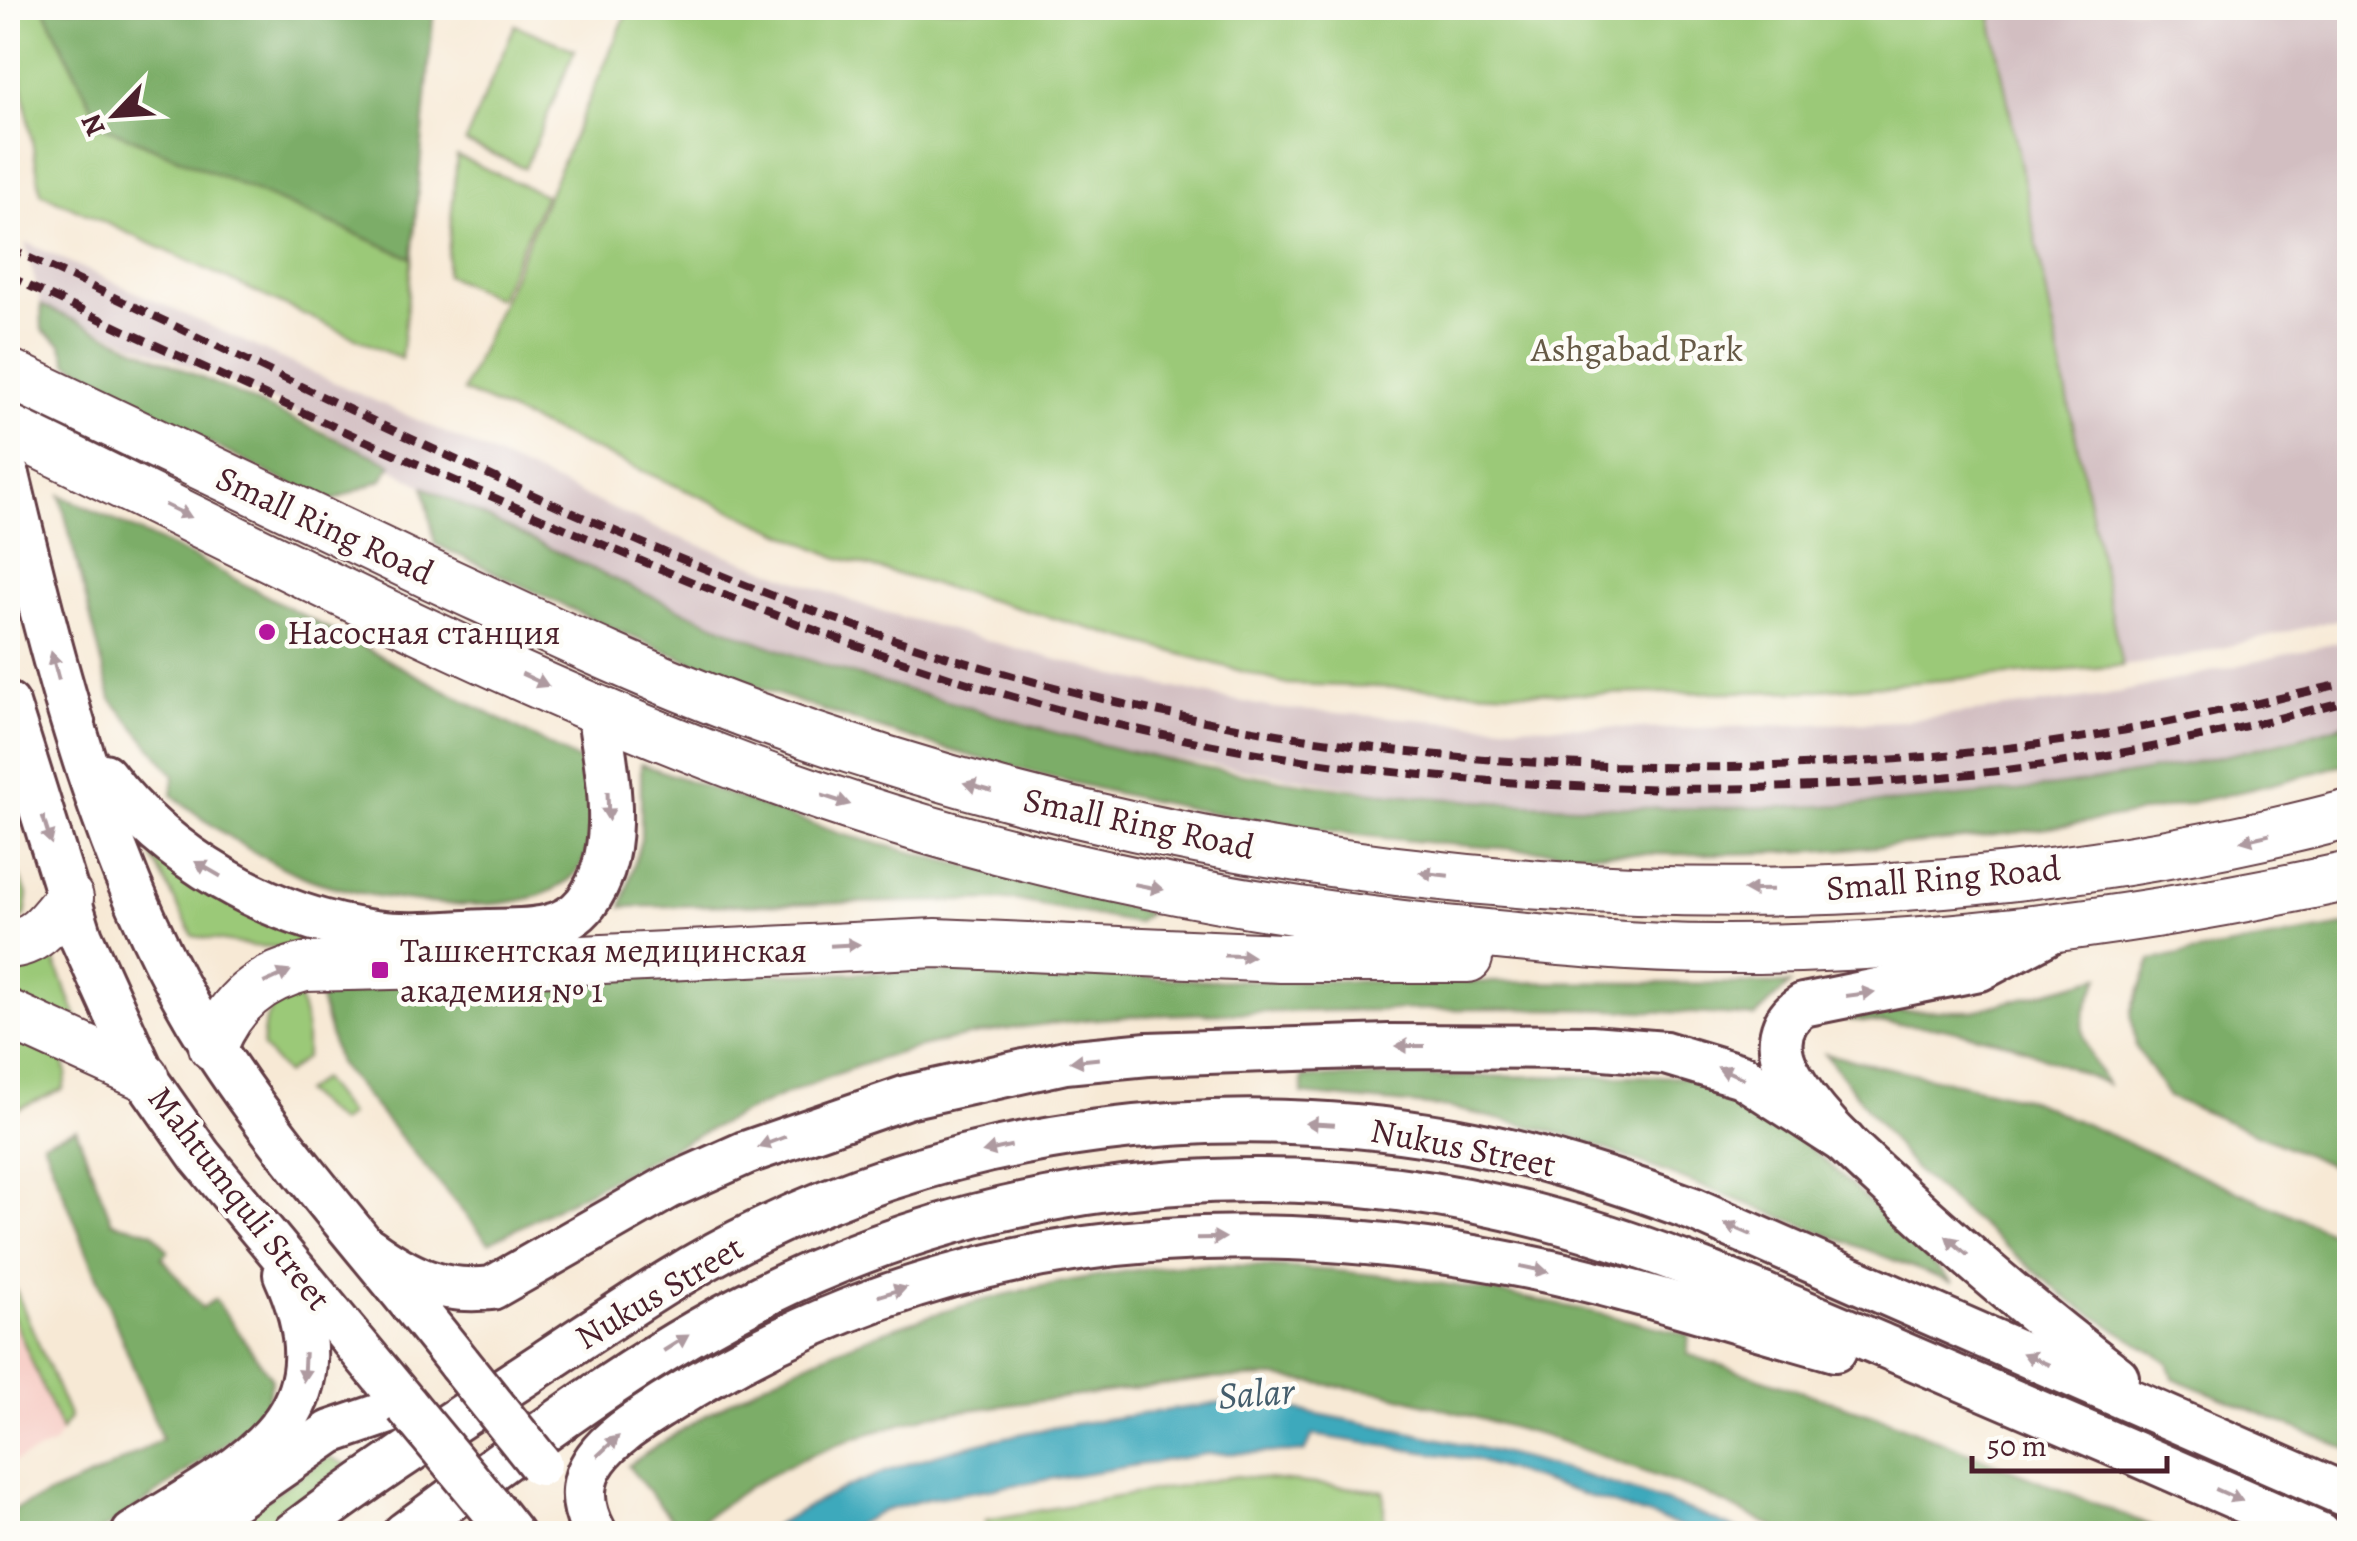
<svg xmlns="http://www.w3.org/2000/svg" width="2357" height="1541" viewBox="0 0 2357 1541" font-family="Alegreya,serif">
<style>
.built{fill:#f7d0c9}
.industrial{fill:#d2bec1}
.green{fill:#9bc978;stroke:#727452;stroke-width:2.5}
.forest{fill:#7cad68;stroke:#63664a;stroke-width:2.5}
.water{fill:#3da9bc;stroke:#446474;stroke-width:2.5}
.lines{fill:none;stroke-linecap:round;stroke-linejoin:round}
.primary-casing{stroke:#643d44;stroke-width:48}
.highway-casing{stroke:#643d44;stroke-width:52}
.primary{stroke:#fff;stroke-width:42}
.highway{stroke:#fff;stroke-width:48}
.rail{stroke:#4a1f2b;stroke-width:8;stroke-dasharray:15 8;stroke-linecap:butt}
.primary-bridge-casing{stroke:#643d44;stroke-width:48;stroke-linecap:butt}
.primary-bridge{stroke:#fff;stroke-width:42}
.oneway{fill:#ae9aa0}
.poi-dot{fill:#b5179e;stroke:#fdfcf7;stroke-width:4}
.labels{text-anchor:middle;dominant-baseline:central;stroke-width:9;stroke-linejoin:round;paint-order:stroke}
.park-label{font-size:35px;fill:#665a46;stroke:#fdfcf7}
.street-label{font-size:35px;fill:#4a1f2b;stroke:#fdfcf7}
.poi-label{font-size:35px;fill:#4a1f2b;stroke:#fdfcf7;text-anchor:start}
.water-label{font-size:38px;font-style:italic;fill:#445d6c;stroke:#fdfcf7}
</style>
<rect width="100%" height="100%" fill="#fdfcf7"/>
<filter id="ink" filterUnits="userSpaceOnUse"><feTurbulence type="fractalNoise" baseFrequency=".01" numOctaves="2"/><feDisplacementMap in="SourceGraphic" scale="20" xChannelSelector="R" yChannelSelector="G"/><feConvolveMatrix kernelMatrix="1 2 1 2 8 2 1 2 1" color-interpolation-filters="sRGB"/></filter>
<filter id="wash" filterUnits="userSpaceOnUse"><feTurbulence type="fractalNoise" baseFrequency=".0048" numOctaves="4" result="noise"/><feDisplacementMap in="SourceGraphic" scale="40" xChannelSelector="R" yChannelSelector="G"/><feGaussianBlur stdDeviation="2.25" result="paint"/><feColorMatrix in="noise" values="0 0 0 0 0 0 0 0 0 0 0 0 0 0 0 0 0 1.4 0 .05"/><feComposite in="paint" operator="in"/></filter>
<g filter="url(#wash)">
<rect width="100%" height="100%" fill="#f7e9d5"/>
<polygon class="built" points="8,1272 70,1418 53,1445 8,1464"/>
<g class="industrial">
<polygon points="1989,8 2349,8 2349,617 2176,659 2122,666"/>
<polygon points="25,242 664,532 874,609 1117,676 1272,708 1479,724 1671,729 1901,721 2104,696 2349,640 2349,723 2144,775 1928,803 1824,807 1596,808 1427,799 1124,751 882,682 762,643 644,593 424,487 278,403 41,305"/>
</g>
<g class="green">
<polygon points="9,8 44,8 101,125 412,258 401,359 41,193"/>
<polygon points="629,8 1989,8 2122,666 1807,691 1583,694 1287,684 836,557 463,391"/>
<polygon points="515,25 575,50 525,168 465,142"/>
<polygon points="457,156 545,195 498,299 446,275"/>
<polygon points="149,850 355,951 252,946 193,936"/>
<polygon points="8,852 28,896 25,916 8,929"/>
<polygon points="51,952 83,1032 8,999 8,970 34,965"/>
<path d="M296 986 306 1025V1057L286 1074 263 1048C261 1016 272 1004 296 986Z"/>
<polygon points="8,1021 55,1038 67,1073 63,1089 8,1113"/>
<polygon points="321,1079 349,1115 339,1123 303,1092"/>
<polygon points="8,1272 70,1418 61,1431 8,1305"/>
<polygon points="329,1457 347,1465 252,1533 216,1534"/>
<polygon points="1237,1476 1384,1491 1384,1533 986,1533 985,1520"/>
</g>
<g class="forest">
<polygon points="44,8 434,8 412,258 101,125"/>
<polygon points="41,305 392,464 382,480 327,503 105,390 95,376 68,363 61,344 42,330"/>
<path d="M424 487C534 540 644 597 759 642 821 666 886 684 950 702 1007 719 1065 737 1123 750 1298 791 1479 806 1658 808 1893 811 2124 791 2349 723V763C1964 877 1495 882 1103 790 940 752 767 697 614 629 554 602 495 572 435 544Z"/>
<path d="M60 495 191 556 579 761C600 792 594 814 588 848 571 936 369 901 309 879 260 860 213 828 172 795L174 775 111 699Z"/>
<polygon points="641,764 841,834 1150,913 1136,923 1014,900 622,907 641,839"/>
<polygon points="2349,925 2349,1173 2169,1097 2136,1047 2131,1012 2151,960"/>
<path d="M1020 971 1198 980 1790 984 1755 1017C1612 1006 1469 1009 1325 1011 1183 1014 1037 1013 899 1053 763 1093 615 1178 489 1243L338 1063 318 992 383 986 394 978Z"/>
<path d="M2100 977C2075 1029 2078 1036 2107 1084L2012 1044 1943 1028 1826 1018 1828 1011H1974Z"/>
<polygon points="1825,1054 2025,1098 2349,1240 2349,1450 2173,1378 2168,1362 2070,1301 1914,1169"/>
<path d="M1636 1076C1663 1077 1694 1075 1719 1086 1801 1125 1886 1221 1953 1283L1571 1136 1450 1108 1302 1094V1077Z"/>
<polygon points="76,1129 112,1222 153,1232 168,1251 162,1257 202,1308 215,1299 272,1379 264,1415 119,1521 96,1533 8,1534 8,1512 98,1474 162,1439 43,1142"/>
<path d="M1183 1265C1358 1263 1521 1292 1689 1335L1687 1354 1885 1419 2169 1533H1786L1705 1494 1551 1438 1385 1393 1275 1377 1207 1379 931 1415 854 1438 802 1459 750 1486 683 1533 628 1466C791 1349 984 1283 1183 1265Z"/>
</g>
<path class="water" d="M1264 1397 1286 1408C1442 1437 1599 1470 1745 1533H1702L1476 1460 1313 1435 1304 1452 1206 1454 927 1499 883 1511 840 1533H763C916 1433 1088 1423 1264 1397Z"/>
</g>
<g filter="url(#ink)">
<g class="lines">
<g class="primary-casing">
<g id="primary">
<path d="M8 475C53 663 106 880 212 1045 284 1157 377 1258 459 1363"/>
<polyline points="8,704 81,937 144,1076 200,1156 407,1406 331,1432 184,1534"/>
<path d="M104 775C166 857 270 918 374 932 411 937 451 932 488 931 523 930 563 933 586 903 626 850 606 769 598 709"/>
<path d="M2052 931 1980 969 1803 1005C1779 1020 1775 1046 1788 1071 1812 1117 1857 1155 1895 1190 1966 1256 2040 1318 2117 1377"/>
<path d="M369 1249C409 1278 442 1294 492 1288L669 1187 745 1153 907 1097 1065 1062 1148 1054 1389 1046 1591 1047 1665 1053 1742 1076 1844 1142"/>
<polyline points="489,1505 512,1534"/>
<path d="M595 1533C560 1468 615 1436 663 1405 931 1234 1220 1205 1528 1267 1632 1288 1733 1322 1835 1350"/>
<path d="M133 1534C240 1465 352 1423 285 1274"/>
<path d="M293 1534C374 1472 460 1418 545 1362 615 1316 684 1267 760 1231 972 1128 1220 1098 1452 1139 1535 1154 1614 1180 1693 1209L2350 1497"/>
<path d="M404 1534C527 1443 648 1349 787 1284 1028 1171 1303 1150 1559 1222 1672 1253 1780 1302 1889 1348 2033 1409 2176 1471 2319 1534"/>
</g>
</g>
<g class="highway-casing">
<g id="highway">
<path d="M8 373C148 440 288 508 429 574 533 622 636 672 744 712 1251 899 1823 952 2350 814"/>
<path d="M8 429C247 544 484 670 732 764 963 853 1201 904 1447 930 1537 939 1626 949 1716 949 1928 950 2143 921 2350 876"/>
<path d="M8 944C38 942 51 920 69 898"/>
<polyline points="8,1014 144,1076"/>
<path d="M213 1046C231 1002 260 978 305 967L561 961 936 943 1281 958H1468"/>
</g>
</g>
<use href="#primary" class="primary"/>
<use href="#highway" class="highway"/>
<g class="rail">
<path d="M8 248C298 380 582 533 884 636 1248 760 1643 795 2024 746 2134 732 2242 707 2350 682"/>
<path d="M8 276C189 361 371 445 555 524 747 607 941 685 1145 731 1470 803 1857 809 2182 741 2238 729 2294 714 2350 700"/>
</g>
<g class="primary-bridge-casing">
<g id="primary-bridge">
<polyline points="459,1363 540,1464"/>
<polyline points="407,1406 489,1505"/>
</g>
</g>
<use href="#primary-bridge" class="primary-bridge"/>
</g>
<defs><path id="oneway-solid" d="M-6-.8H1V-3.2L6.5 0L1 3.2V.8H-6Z" transform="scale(2.5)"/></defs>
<g class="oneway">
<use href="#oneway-solid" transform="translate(178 511) rotate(26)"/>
<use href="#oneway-solid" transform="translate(55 666) rotate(-105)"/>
<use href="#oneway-solid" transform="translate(535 680) rotate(25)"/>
<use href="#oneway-solid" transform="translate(978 787) rotate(-164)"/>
<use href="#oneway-solid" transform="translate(836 800) rotate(18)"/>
<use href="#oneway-solid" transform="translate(608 806) rotate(88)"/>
<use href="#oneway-solid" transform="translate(47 830) rotate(73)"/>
<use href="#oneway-solid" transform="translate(2255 838) rotate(167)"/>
<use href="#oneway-solid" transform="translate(208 869) rotate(-150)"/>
<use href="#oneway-solid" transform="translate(1434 874) rotate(-173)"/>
<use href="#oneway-solid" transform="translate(1149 887) rotate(11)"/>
<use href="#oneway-solid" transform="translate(1758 890) rotate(179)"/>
<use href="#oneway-solid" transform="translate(845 945) rotate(-3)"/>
<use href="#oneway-solid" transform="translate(1239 956) rotate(2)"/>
<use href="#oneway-solid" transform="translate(277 977) rotate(-24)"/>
<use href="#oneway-solid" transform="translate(1860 994) rotate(-8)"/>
<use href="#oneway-solid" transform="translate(1410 1046) rotate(-180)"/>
<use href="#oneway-solid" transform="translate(1085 1060) rotate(174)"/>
<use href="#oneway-solid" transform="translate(1731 1073) rotate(-156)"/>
<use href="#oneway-solid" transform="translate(1320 1124) rotate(-177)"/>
<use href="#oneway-solid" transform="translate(772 1142) rotate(159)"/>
<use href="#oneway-solid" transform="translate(997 1149) rotate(167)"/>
<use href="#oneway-solid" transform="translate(1738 1229) rotate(-157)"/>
<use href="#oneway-solid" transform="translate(1211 1238) rotate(-1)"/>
<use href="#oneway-solid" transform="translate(1957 1246) rotate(-139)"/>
<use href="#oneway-solid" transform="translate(1534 1269) rotate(12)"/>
<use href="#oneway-solid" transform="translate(892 1292) rotate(-17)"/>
<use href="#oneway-solid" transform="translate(676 1343) rotate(-32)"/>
<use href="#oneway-solid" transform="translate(2036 1359) rotate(-156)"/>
<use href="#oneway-solid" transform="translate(304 1367) rotate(93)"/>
<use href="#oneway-solid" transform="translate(608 1446) rotate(-43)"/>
<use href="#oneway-solid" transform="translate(2229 1495) rotate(24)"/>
</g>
</g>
<g class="poi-dot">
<circle cx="267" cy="632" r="10"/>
<rect x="370" y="960" width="20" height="20" rx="5"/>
</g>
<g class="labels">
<g class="park-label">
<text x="1637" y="349">Ashgabad Park</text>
</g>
<g class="street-label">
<text transform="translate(325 525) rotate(25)">Small Ring Road</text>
<text transform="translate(1139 823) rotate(12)">Small Ring Road</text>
<text transform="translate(1943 878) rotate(-5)">Small Ring Road</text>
<text transform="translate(1463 1147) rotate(11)">Nukus Street</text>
<text transform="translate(240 1198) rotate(52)">Mahtumquli Street</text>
<text transform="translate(659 1292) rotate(-31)">Nukus Street</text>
</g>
<g class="poi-label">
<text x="287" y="632">Насосная станция</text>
<text x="400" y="950">Ташкентская медицинская<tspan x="400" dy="40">академия № 1</tspan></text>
</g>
<g class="water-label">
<text transform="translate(1256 1393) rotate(-4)">Salar</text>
</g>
</g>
<rect width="2357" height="1541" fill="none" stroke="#fdfcf7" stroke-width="40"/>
<g transform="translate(115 115) rotate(245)" stroke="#fdfcf7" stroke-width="8" paint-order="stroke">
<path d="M0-8L18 38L0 25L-18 38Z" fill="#4a1f2b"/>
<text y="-15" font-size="28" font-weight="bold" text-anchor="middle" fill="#4a1f2b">N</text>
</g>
<path d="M1972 1456v15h195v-15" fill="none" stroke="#4a1f2b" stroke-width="5"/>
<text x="1987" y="1456" font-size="30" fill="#4a1f2b" stroke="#fdfcf7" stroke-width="8" paint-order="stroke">50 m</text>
</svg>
